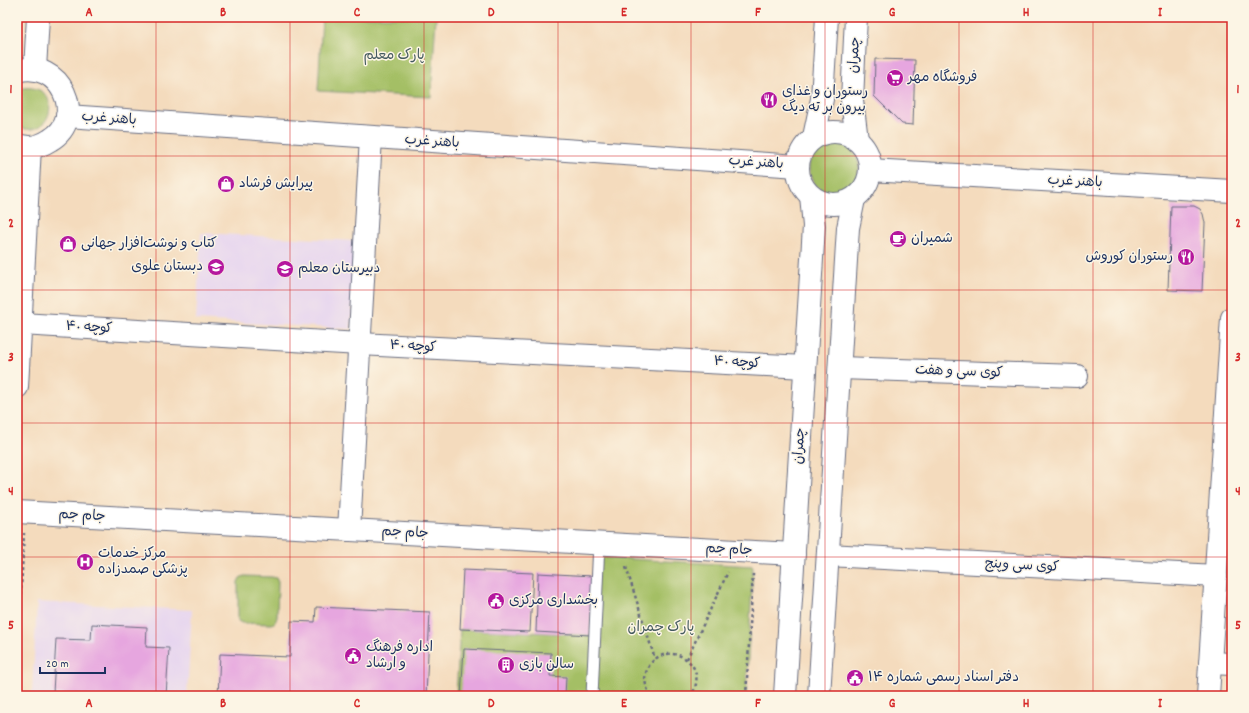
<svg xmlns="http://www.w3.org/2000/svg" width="1249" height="713" viewBox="0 0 1249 713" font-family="Dekko,'Playpen Sans Arabic',sans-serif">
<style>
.built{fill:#e5d3f0}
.green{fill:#a4bf65;stroke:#607762}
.building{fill:#e6a6df}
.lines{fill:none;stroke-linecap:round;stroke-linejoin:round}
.lane-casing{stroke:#676b7f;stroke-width:13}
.street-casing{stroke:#676b7f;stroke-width:24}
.secondary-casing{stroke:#676b7f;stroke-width:24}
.path{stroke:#676b7f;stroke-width:2.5;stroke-dasharray:3 3;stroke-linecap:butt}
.lane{stroke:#fff;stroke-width:11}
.street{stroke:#fff;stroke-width:22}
.secondary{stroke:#fff;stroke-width:22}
.grid{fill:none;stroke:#d62828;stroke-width:1;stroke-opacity:0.55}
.labels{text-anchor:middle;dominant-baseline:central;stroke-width:3;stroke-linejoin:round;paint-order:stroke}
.street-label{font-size:14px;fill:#1b2f5e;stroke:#fcf5e5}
.park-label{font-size:14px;fill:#445a60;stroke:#fcf5e5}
.poi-label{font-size:14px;fill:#1b2f5e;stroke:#fcf5e5;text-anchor:start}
.neatline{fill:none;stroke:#d62828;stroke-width:1.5}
.grid-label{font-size:13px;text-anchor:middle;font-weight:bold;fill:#d62828}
</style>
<rect width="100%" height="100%" fill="#fcf5e5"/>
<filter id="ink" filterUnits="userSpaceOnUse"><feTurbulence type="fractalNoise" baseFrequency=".025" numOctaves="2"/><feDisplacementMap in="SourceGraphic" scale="8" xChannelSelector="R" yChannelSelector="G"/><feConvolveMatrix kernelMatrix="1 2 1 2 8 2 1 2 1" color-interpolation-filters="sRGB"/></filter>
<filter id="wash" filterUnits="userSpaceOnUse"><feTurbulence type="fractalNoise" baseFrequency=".012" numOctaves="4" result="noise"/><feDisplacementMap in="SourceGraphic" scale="16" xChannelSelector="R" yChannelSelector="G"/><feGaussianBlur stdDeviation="0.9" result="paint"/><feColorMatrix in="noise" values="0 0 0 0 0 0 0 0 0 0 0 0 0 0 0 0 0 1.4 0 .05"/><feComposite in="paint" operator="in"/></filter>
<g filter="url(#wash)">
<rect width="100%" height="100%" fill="#f4dbbd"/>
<g class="built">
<polygon points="201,233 356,241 351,329 196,320"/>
<polygon points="37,602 192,610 187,696 32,696"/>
</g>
<g class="green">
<polygon points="322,17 436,17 431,97 318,91"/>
<path d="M23 88C66 83 52 144 17 126V91Z"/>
<circle cx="834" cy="168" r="25"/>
<polygon points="595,557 753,566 746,696 456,696 460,629 593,635"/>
<path d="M244 576 272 577 276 578 278 582 277 617C276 621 275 623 272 624L242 623 238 621V582L240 578Z"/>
</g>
<g id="blocks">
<g class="building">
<polygon points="875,59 915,60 913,125 902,124 874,96"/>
<polygon points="1171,206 1194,206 1200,209 1203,214 1205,223 1202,291 1168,290"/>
<polygon points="463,570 533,573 530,632 460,629"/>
<polygon points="538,573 592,576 590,635 536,632"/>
<polygon points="316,607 430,612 426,696 363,695 363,696 218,696 220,654 290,657 291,621 315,622"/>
<polygon points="92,624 147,627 146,647 169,648 166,696 108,696 53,693 56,639 91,640"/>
<polygon points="464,649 551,653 550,676 566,677 565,696 461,696"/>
</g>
</g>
</g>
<g filter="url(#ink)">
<use href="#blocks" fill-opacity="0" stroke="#676b7f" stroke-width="1"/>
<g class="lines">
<g class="lane-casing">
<polyline id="lane" points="592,696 599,543"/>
</g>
<g class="street-casing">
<g id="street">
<polyline points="21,324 360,344 805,367"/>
<polyline points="840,368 1077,376"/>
<polyline points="17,512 794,554"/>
<polyline points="349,530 371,137"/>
<polyline points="828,555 1216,576"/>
<polyline points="1210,663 1232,664"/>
<polyline points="1208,696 1232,318"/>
</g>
</g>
<g class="secondary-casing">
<g id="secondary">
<polyline points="856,17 852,100 857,140"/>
<polyline points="35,69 38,17"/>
<path d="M17 71C60 58 88 118 50 140 44 144 37 147 29 147 25 147 21 146 17 145"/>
<polyline points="67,116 798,166"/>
<circle cx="834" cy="168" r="36"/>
<polyline points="814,137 822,99 827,17"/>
<polyline points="870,170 1232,191"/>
<polyline points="17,387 30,147"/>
<polyline points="785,696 814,226 811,196"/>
<polyline points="819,696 848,228 854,199"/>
</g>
</g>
<g class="path">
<polyline points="626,567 655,659"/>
<polyline points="687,659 728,572"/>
<polyline points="17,667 24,533"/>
<path d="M651 696C646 688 643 679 647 670 662 636 713 661 691 696"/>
<polyline points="746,696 753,574"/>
</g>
<use href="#lane" class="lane"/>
<use href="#street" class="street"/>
<use href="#secondary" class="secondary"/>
</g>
</g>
<path class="grid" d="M156 17V696M290 17V696M424 17V696M558 17V696M691 17V696M825 17V696M959 17V696M1093 17V696M17 156H1232M17 290H1232M17 423H1232M17 557H1232"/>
<defs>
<g id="supermarket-disc" transform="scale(0.9)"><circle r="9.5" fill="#b5179e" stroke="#fcf5e5"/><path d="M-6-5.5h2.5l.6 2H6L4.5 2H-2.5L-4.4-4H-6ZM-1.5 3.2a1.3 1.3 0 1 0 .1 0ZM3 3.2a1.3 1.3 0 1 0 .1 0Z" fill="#fff"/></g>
<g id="restaurant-disc" transform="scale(0.9)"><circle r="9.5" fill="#b5179e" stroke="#fcf5e5"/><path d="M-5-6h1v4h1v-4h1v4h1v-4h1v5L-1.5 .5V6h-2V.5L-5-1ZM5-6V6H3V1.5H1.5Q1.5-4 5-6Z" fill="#fff"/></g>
<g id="shop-disc" transform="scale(0.9)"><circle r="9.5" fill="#b5179e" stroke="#fcf5e5"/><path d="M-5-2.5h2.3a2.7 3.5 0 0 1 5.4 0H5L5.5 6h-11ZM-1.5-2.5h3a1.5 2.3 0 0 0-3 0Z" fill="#fff"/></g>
<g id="cafe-disc" transform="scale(0.9)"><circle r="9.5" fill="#b5179e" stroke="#fcf5e5"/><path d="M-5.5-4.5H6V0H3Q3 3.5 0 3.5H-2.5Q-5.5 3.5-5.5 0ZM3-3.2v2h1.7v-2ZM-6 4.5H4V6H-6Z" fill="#fff"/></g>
<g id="school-disc" transform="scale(0.9)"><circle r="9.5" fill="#b5179e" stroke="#fcf5e5"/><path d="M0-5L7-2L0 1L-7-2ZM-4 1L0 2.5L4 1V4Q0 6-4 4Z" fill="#fff"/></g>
<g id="hospital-disc" transform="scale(0.9)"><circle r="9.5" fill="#b5179e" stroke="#fcf5e5"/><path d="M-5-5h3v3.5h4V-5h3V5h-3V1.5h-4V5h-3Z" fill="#fff"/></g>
<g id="civic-disc" transform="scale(0.9)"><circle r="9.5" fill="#b5179e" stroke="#fcf5e5"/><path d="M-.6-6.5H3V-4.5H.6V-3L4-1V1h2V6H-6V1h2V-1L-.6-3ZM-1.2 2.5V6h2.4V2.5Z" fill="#fff"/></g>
<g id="building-disc" transform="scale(0.9)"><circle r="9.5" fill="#b5179e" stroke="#fcf5e5"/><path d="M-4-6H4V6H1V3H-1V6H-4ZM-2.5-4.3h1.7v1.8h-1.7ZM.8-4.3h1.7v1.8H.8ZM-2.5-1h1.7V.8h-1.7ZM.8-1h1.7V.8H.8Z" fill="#fff"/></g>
</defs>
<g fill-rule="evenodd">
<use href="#supermarket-disc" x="895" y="78"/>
<use href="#restaurant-disc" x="769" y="100"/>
<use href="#shop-disc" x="226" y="184"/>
<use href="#cafe-disc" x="898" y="239"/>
<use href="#shop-disc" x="68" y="244"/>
<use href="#restaurant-disc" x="1186" y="257"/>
<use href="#school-disc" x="216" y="267"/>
<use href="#school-disc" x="285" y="269"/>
<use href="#hospital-disc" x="85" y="562"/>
<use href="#civic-disc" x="496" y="601"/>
<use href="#civic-disc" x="353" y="656"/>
<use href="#building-disc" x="506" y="665"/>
<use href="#civic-disc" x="855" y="678"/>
</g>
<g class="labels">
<g class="street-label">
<text transform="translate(855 55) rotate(-87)">چمران</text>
<text transform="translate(109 119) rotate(4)">باهنر غرب</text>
<text transform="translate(432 142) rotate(4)">باهنر غرب</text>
<text transform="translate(756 163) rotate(4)">باهنر غرب</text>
<text transform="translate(1075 182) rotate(3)">باهنر غرب</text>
<text transform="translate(89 328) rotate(3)">کوچه ۴۰</text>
<text transform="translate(413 347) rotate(3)">کوچه ۴۰</text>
<text transform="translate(737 363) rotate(3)">کوچه ۴۰</text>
<text transform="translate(959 372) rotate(2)">کوی سی و هفت</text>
<text transform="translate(800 446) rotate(-86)">چمران</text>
<text transform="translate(82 516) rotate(3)">جام جم</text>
<text transform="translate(405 533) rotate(3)">جام جم</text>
<text transform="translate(729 550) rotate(3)">جام جم</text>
<text transform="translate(1022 566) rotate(3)">کوی سی وپنج</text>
</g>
<g class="park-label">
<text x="394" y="56">پارک معلم</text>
<text x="661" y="628">پارک چمران</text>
</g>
<g class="poi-label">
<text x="908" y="78">فروشگاه مهر</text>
<text x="782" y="92">رستوران و غذای<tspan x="782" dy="16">بیرون بر ته دیگ</tspan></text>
<text x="239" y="184">پیرایش فرشاد</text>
<text x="911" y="239">شمیران</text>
<text x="81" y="244">کتاب و نوشت‌افزار جهانی</text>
<text x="1173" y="257" text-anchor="end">رستوران کوروش</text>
<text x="203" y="267" text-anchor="end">دبستان علوی</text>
<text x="298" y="269">دبیرستان معلم</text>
<text x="98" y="554">مرکز خدمات<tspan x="98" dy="16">پزشکی صمدزاده</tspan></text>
<text x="509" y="601">بخشداری مرکزی</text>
<text x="366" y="648">اداره فرهنگ<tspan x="366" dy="16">و ارشاد</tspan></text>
<text x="519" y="665">سالن بازی</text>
<text x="868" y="678">دفتر اسناد رسمی شماره ۱۴</text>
</g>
</g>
<rect width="1249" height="713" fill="none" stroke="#fcf5e5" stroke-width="44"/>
<path d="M40 667v6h65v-6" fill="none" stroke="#1b2f5e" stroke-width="2"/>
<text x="46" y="667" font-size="12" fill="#1b2f5e" stroke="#fcf5e5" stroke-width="3" paint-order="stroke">20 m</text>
<rect x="22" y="22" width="1205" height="669" class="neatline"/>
<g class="grid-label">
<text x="89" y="16">A</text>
<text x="223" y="16">B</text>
<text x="357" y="16">C</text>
<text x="491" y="16">D</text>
<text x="624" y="16">E</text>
<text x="758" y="16">F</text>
<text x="892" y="16">G</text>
<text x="1026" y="16">H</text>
<text x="1160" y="16">I</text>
<text x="11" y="93">1</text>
<text x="1238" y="93">1</text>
<text x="11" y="227">2</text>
<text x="1238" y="227">2</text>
<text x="11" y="361">3</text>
<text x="1238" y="361">3</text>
<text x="11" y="495">4</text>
<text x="1238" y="495">4</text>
<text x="11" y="629">5</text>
<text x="1238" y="629">5</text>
<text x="89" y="707">A</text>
<text x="223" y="707">B</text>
<text x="357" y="707">C</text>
<text x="491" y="707">D</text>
<text x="624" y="707">E</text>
<text x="758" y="707">F</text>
<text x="892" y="707">G</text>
<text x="1026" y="707">H</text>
<text x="1160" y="707">I</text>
</g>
</svg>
